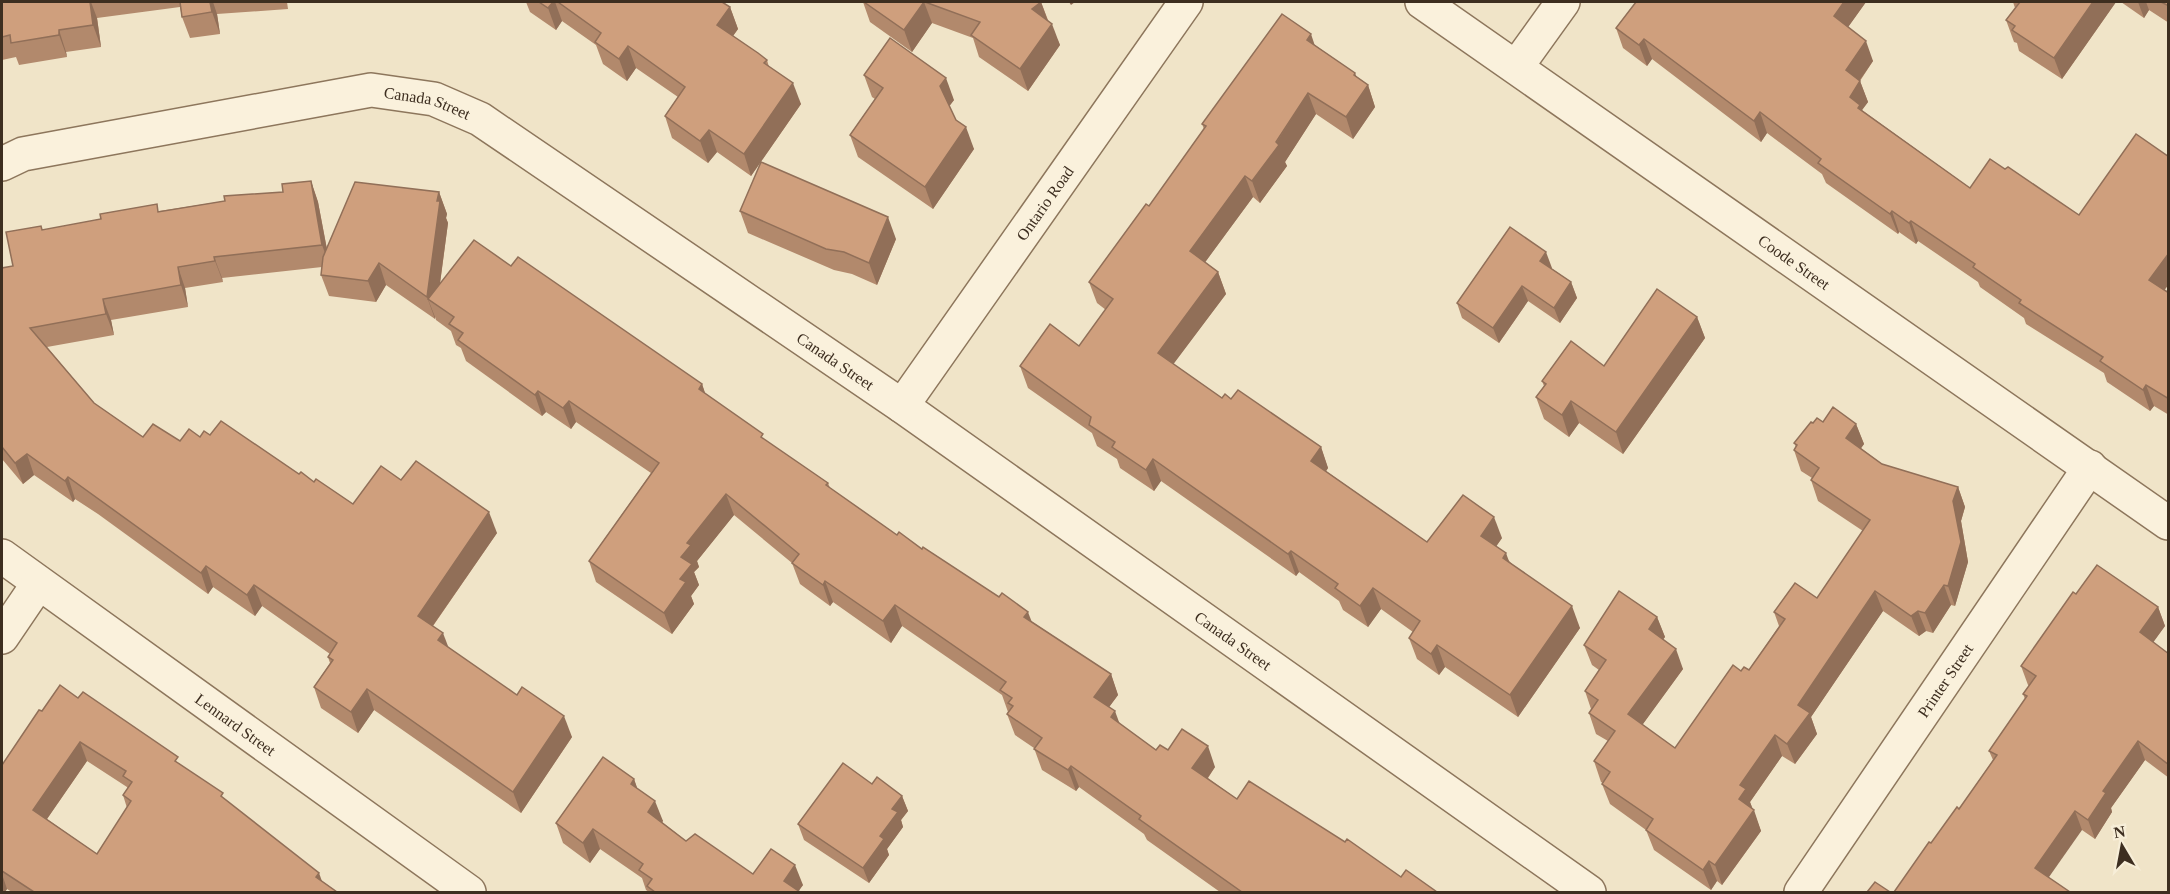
<svg xmlns="http://www.w3.org/2000/svg" width="2170" height="894" viewBox="0 0 2170 894" font-family="Georgia,serif">
<style>
.lines{fill:none;stroke-linecap:round;stroke-linejoin:round}
.minor-casing{stroke:#8d765c;stroke-width:36}
.minor{stroke:#faf1dc;stroke-width:33}
.wall{fill:#b2896c;fill-rule:evenodd}
.shaded-wall{fill:#916f58}
.building{fill:#cf9f7d;stroke:#916f58;stroke-width:1.5;fill-rule:evenodd}
.labels{text-anchor:middle;dominant-baseline:central;stroke-width:6;stroke-linejoin:round;paint-order:stroke}
.street-label{font-size:16px;fill:#3d2e20;stroke:#f7eed8}
</style>
<rect width="100%" height="100%" fill="#f0e4c8"/>
<g class="lines">
<g class="minor-casing">
<g id="minor">
<path id="s1" d="M1422 2 2168 523"/>
<polyline points="1517,66 1563,2"/>
<path id="s2" d="M2 164 23 154 371 90 434 99 480 119 902 406 1589 892"/>
<path id="s3" d="M902 406 1186 2"/>
<path id="s4" d="M2 556 469 892"/>
<polyline points="2,637 38,584"/>
<path id="s5" d="M1801 892 2090 467"/>
</g>
</g>
<use href="#minor" class="minor"/>
</g>
<g class="wall">
<polygon points="2,2 287,2 288,9 217,14 220,34 190,38 182,17 180,7 97,18 101,47 66,52 67,57 19,65 16,57 2,60"/>
<polygon points="526,2 722,2 730,7 738,29 733,36 767,60 769,67 801,104 751,176 717,152 708,163 672,138 665,116 678,97 636,68 627,81 603,64 596,45 562,21 556,30 530,12"/>
<polygon points="863,2 1041,2 1048,20 1060,45 1028,91 979,57 973,38 932,23 912,52 870,22"/>
<polygon points="1636,2 1866,2 1848,27 1873,61 1860,81 1868,102 1862,110 1970,188 2005,169 2079,215 2169,157 2169,284 2164,290 2169,293 2169,415 2154,406 2150,411 2107,382 2104,373 2026,324 2024,318 1980,287 1978,282 1918,241 1916,244 1899,232 1898,234 1826,183 1822,174 1767,133 1761,142 1652,59 1647,66 1623,48 1616,28"/>
<polygon points="2013,2 2116,2 2062,79 2019,51 2017,43 2014,42 2006,20 2015,8"/>
<polygon points="2121,2 2169,2 2169,23 2149,10 2144,18"/>
<polygon points="1315,45 1368,85 1375,107 1353,139 1316,114 1285,162 1287,166 1260,203 1253,197 1205,262 1218,272 1226,294 1173,364 1222,398 1231,399 1321,447 1328,468 1326,471 1427,542 1502,538 1496,546 1510,562 1580,628 1518,717 1445,667 1439,675 1417,659 1409,638 1413,632 1381,609 1368,627 1343,610 1339,601 1299,572 1296,576 1161,481 1154,491 1120,468 1117,459 1097,446 1092,433 1028,388 1020,366 1079,346 1106,310 1097,303 1089,282 1149,206 1204,129 1202,124"/>
<polygon points="864,75 954,100 949,106 956,120 974,149 933,209 858,157 850,135 875,99 872,97"/>
<polygon points="311,181 318,202 327,249 439,192 447,214 446,218 448,223 440,284 511,266 702,384 705,393 765,440 828,483 830,488 897,535 922,549 1111,674 1118,695 1109,707 1120,724 1156,750 1168,750 1215,767 1208,778 1237,799 1345,842 1401,877 1437,892 1220,892 1147,840 1144,834 1079,787 1076,791 1042,770 1034,748 1015,735 1007,714 1008,712 1002,695 902,626 891,643 833,602 830,606 800,584 792,563 734,515 697,561 699,567 694,572 699,585 691,596 694,604 672,634 596,582 589,561 651,473 576,422 571,429 546,412 542,416 466,361 461,348 456,345 451,331 436,320 435,317 435,319 386,285 376,302 329,296 321,275 322,267 222,278 223,282 185,288 188,307 111,320 114,335 47,347 94,403 143,437 180,441 210,435 299,474 353,504 401,480 497,533 433,626 448,647 572,737 521,813 374,710 358,733 321,708 314,687 330,663 328,657 330,654 262,606 255,616 213,587 208,594 98,514 75,499 73,502 34,475 23,484 2,459 2,268 13,266 159,211 283,192"/>
<polygon points="740,211 896,239 877,285 852,274 834,270 748,233"/>
<polygon points="1551,268 1571,282 1577,298 1560,323 1528,301 1499,343 1462,318 1457,303 1552,268"/>
<polygon points="1697,317 1705,338 1623,454 1579,423 1569,437 1544,419 1536,397 1544,386 1542,381 1604,366"/>
<polygon points="1823,422 1856,424 1864,444 1861,448 1882,464 1958,487 1965,507 1961,521 1968,562 1955,606 1951,605 1933,633 1926,631 1919,636 1883,611 1811,717 1817,734 1795,764 1782,756 1750,802 1761,831 1722,885 1717,881 1711,890 1654,850 1646,830 1610,804 1602,784 1603,783 1601,782 1594,761 1608,741 1596,734 1589,713 1591,709 1585,691 1599,670 1592,665 1584,645 1657,617 1665,637 1663,639 1683,669 1642,725 1675,748 1741,671 1749,670 1779,626 1774,612 1817,598 1863,531 1818,501 1811,480 1812,478 1801,471 1794,450 1796,447 1794,443 1813,423"/>
<polygon points="2076,594 2158,607 2165,626 2153,642 2169,654 2169,778 2145,760 2111,808 2112,812 2095,839 2082,830 1931,843 1959,809 1993,760 1989,751 2025,699 2023,694 2029,686 2028,685 2021,666"/>
<path d="M78 698 180 764 226 800 322 881 337 892H12L7 889 5 892H2V765L42 711ZM87 761 127 787 128 789 123 795 127 808 97 854 47 819Z"/>
<polygon points="634,779 637,788 663,821 662,822 686,841 753,874 803,885 798,891 800,892 649,892 646,890 642,878 600,849 590,863 563,843 556,823"/>
<polygon points="872,784 902,796 908,811 901,820 903,827 887,849 889,855 869,883 804,840 798,824"/>
</g>
<g class="shaded-wall">
<polygon points="90,2 91,2 97,18 101,47 93,25"/>
<polygon points="210,2 213,2 217,14 220,34 212,12"/>
<polygon points="553,2 555,2 562,21 556,30 548,8"/>
<polygon points="924,2 932,23 912,52 904,30"/>
<polygon points="1041,2 1049,24 1032,9"/>
<polygon points="1069,2 1075,2 1071,5"/>
<polygon points="1844,2 1866,2 1841,37 1834,16"/>
<polygon points="2093,2 2116,2 2062,79 2054,58"/>
<polygon points="2138,2 2146,2 2149,10 2144,18"/>
<polygon points="730,7 738,29 725,47 717,25"/>
<polygon points="1052,24 1060,45 1028,91 1020,69"/>
<polygon points="59,30 66,52 67,57 59,35"/>
<polygon points="1311,34 1318,55 1307,40"/>
<polygon points="1644,39 1652,59 1647,66 1639,45"/>
<polygon points="1866,41 1873,61 1853,90 1846,70"/>
<polygon points="628,46 636,68 627,81 619,59"/>
<polygon points="1355,73 1363,93 1368,85 1375,107 1353,139 1346,117 1354,75"/>
<polygon points="946,78 954,100 948,108 940,86"/>
<polygon points="1860,81 1868,102 1862,110 1865,128 1850,97"/>
<polygon points="793,83 801,104 751,176 744,154"/>
<polygon points="1308,93 1316,114 1285,162 1287,166 1260,203 1252,181"/>
<polygon points="1760,112 1767,133 1761,142 1754,121"/>
<polygon points="966,127 974,149 933,209 925,187"/>
<polygon points="709,130 717,152 708,163 700,141"/>
<polygon points="1245,176 1253,197 1198,272 1190,251"/>
<polygon points="311,181 318,202 330,266 322,245"/>
<polygon points="439,192 447,214 446,218 448,223 437,305 428,299 435,317 435,319 427,297 437,201"/>
<polygon points="1892,211 1899,232 1898,234 1890,214"/>
<polygon points="888,217 896,239 877,285 869,263"/>
<polygon points="1911,221 1918,241 1916,244 1909,223"/>
<polygon points="1546,252 1552,268 1546,276 1540,261"/>
<polygon points="2169,253 2169,284 2157,300 2149,280"/>
<polygon points="214,257 222,278 223,282 215,261"/>
<polygon points="379,263 386,285 376,302 368,281"/>
<polygon points="178,267 185,288 188,307 181,285"/>
<polygon points="1218,272 1226,294 1166,374 1158,353"/>
<polygon points="1571,282 1577,298 1560,323 1554,308"/>
<polygon points="1522,286 1528,301 1499,343 1493,328"/>
<polygon points="103,299 111,320 114,335 106,314"/>
<polygon points="1697,317 1705,338 1623,454 1616,432"/>
<polygon points="702,384 709,405 699,389"/>
<polygon points="2146,385 2154,406 2150,411 2143,390"/>
<polygon points="538,391 546,412 542,416 535,395"/>
<polygon points="569,401 576,422 571,429 563,408"/>
<polygon points="1571,401 1579,423 1569,437 1562,415"/>
<polygon points="1856,424 1864,444 1854,458 1846,438"/>
<polygon points="1321,447 1328,468 1319,482 1311,461"/>
<polygon points="27,454 34,475 23,484 15,463"/>
<polygon points="1153,459 1161,481 1154,491 1146,470"/>
<polygon points="68,477 75,499 73,502 65,481"/>
<polygon points="1958,487 1965,507 1961,521 1968,562 1955,606 1948,586 1953,501"/>
<polygon points="726,494 734,515 697,561 699,567 694,572 699,585 691,596 694,604 672,634 664,613 680,579 681,557 687,543"/>
<polygon points="489,512 497,533 425,637 418,616"/>
<polygon points="1494,517 1502,538 1489,557 1481,536"/>
<polygon points="1291,551 1299,572 1296,576 1288,554"/>
<polygon points="1506,553 1514,575 1503,558"/>
<polygon points="206,566 213,587 208,594 201,573"/>
<polygon points="825,581 833,602 830,606 823,585"/>
<polygon points="254,585 262,606 255,616 247,595"/>
<polygon points="1944,585 1951,605 1933,633 1925,613"/>
<polygon points="1373,588 1381,609 1368,627 1360,606"/>
<polygon points="1875,591 1883,611 1811,717 1817,734 1795,764 1787,744 1798,705"/>
<polygon points="895,605 902,626 891,643 883,621"/>
<polygon points="1572,606 1580,628 1518,717 1510,695"/>
<polygon points="2158,607 2165,626 2147,651 2140,632"/>
<polygon points="1918,611 1926,631 1919,636 1911,616"/>
<polygon points="1028,612 1036,633 1024,617"/>
<polygon points="1657,617 1665,637 1656,649 1649,629"/>
<polygon points="443,633 451,654 438,640"/>
<polygon points="1437,645 1445,667 1439,675 1431,654"/>
<polygon points="1676,649 1683,669 1635,735 1628,714"/>
<polygon points="1111,674 1118,695 1101,718 1094,697"/>
<polygon points="367,689 374,710 358,733 351,712"/>
<polygon points="1115,711 1123,733 1111,717"/>
<polygon points="564,716 572,737 521,813 513,792"/>
<polygon points="1775,735 1782,756 1750,802 1753,810 1739,799 1740,785"/>
<polygon points="2138,741 2145,760 2111,808 2112,812 2095,839 2088,820 2103,791"/>
<polygon points="80,742 87,761 40,829 33,810"/>
<polygon points="1208,746 1215,767 1200,789 1192,768"/>
<polygon points="1071,766 1079,787 1076,791 1068,770"/>
<polygon points="634,779 641,799 631,784"/>
<polygon points="902,796 908,811 901,820 903,827 887,849 889,855 869,883 863,868 880,836 892,809"/>
<polygon points="655,801 663,821 655,832 648,812"/>
<polygon points="1754,810 1761,831 1722,885 1715,865"/>
<polygon points="2075,811 2082,830 2042,887 2035,868"/>
<polygon points="593,829 600,849 590,863 583,843"/>
<polygon points="1709,861 1717,881 1711,890 1703,870"/>
<polygon points="795,865 803,885 798,892 784,881"/>
<polygon points="319,873 326,892 316,877"/>
<polygon points="2,874 7,889 5,892 2,892"/>
</g>
<g class="building">
<polygon points="2,2 90,2 93,25 59,30 59,35 11,43 10,35 2,37"/>
<polygon points="180,2 210,2 212,12 182,17"/>
<polygon points="539,2 553,2 548,8"/>
<polygon points="558,2 722,2 730,7 717,25 758,53 767,60 764,63 793,83 744,154 709,130 700,141 665,116 685,87 628,46 619,59 595,42 601,33"/>
<polygon points="864,2 924,2 904,30"/>
<polygon points="925,2 1041,2 1032,9 1052,24 1020,69 971,35 980,22"/>
<polygon points="1636,2 1844,2 1834,16 1866,41 1846,70 1860,81 1850,97 1860,105 1858,108 1970,188 1990,159 2005,169 2008,167 2079,215 2136,134 2169,157 2169,253 2149,280 2169,293 2169,399 2146,385 2143,390 2100,361 2103,357 2019,303 2021,300 1973,267 1975,264 1911,221 1909,223 1892,211 1890,214 1818,163 1821,159 1760,112 1754,121 1644,39 1639,45 1616,28"/>
<polygon points="2020,2 2093,2 2054,58 2012,30 2015,26 2006,20"/>
<polygon points="2161,2 2169,2 2169,6"/>
<polygon points="1282,14 1311,34 1307,40 1355,73 1354,75 1368,85 1346,117 1308,93 1276,142 1279,145 1252,181 1245,176 1190,251 1218,272 1158,353 1222,398 1225,394 1231,399 1238,390 1321,447 1311,461 1427,542 1463,495 1494,517 1481,536 1506,553 1503,558 1572,606 1510,695 1437,645 1431,654 1409,638 1420,621 1373,588 1360,606 1335,588 1338,584 1291,551 1288,554 1153,459 1146,470 1112,447 1115,442 1089,425 1091,417 1020,366 1050,324 1079,346 1113,299 1089,282 1146,204 1149,206 1206,126 1202,124"/>
<polygon points="890,38 946,78 940,86 956,120 966,127 925,187 850,135 883,88 864,75"/>
<polygon points="761,162 888,217 869,263 844,252 826,249 740,211"/>
<polygon points="311,181 322,245 214,257 215,261 178,267 181,285 103,299 106,314 30,328 94,403 143,437 153,424 180,441 189,429 200,437 204,431 210,435 221,421 299,474 301,472 314,482 316,479 353,504 381,466 401,480 416,461 489,512 418,616 443,633 438,640 517,695 522,687 564,716 513,792 367,689 351,712 314,687 333,660 328,657 337,643 254,585 247,595 206,566 201,573 68,477 65,481 27,454 15,463 2,447 2,268 13,266 6,232 41,226 42,230 101,219 100,214 157,204 158,212 225,201 224,196 283,192 282,184"/>
<polygon points="355,182 439,192 437,201 440,201 427,297 379,263 368,281 321,275 323,257"/>
<polygon points="1510,227 1546,252 1540,261 1571,282 1554,308 1522,286 1493,328 1457,303"/>
<polygon points="474,240 511,266 518,257 702,384 699,389 763,434 761,437 828,483 826,485 897,535 899,532 922,549 923,547 999,597 1002,593 1028,612 1024,617 1111,674 1094,697 1115,711 1111,717 1156,750 1160,745 1168,750 1182,729 1208,746 1192,768 1237,799 1249,781 1345,842 1347,839 1401,877 1406,870 1437,892 1242,892 1139,819 1141,816 1071,766 1068,770 1034,749 1042,738 1007,714 1013,706 1008,703 1012,698 1000,690 1006,682 895,605 883,621 825,581 823,585 792,563 799,554 726,494 687,543 691,545 681,557 692,564 680,579 686,582 664,613 589,561 659,463 569,401 563,408 538,391 535,395 458,340 463,333 449,324 454,317 428,299"/>
<polygon points="1657,289 1697,317 1616,432 1571,401 1562,415 1536,397 1546,384 1542,381 1571,341 1604,366"/>
<polygon points="1833,407 1856,424 1846,438 1882,464 1958,487 1953,501 1961,542 1948,586 1944,585 1925,613 1918,611 1911,616 1875,591 1798,705 1810,713 1787,744 1775,735 1740,785 1746,789 1739,799 1754,810 1715,865 1709,861 1703,870 1646,830 1653,819 1602,784 1610,772 1594,761 1615,731 1589,713 1598,700 1585,691 1606,660 1584,645 1619,591 1657,617 1649,629 1676,649 1628,714 1675,748 1733,665 1741,671 1744,667 1749,670 1785,619 1774,612 1795,583 1817,598 1870,520 1811,480 1819,468 1794,450 1797,445 1794,443 1811,422 1813,423 1817,418 1823,422"/>
<polygon points="2097,565 2158,607 2140,632 2169,654 2169,765 2138,741 2103,791 2106,793 2088,820 2075,811 2035,868 2070,892 1894,892 1929,842 1931,843 1957,807 1959,809 1997,755 1989,751 2027,696 2023,694 2036,676 2021,666 2073,592 2076,594"/>
<path d="M60 685 78 698 83 692 178 757 175 761 223 793 221 796 319 873 316 877 337 892H34L2 871V765L39 710 42 711ZM80 742 126 771 123 776 132 782 123 795 131 801 97 854 33 810Z"/>
<polygon points="603,757 634,779 631,784 655,801 648,812 686,841 695,834 753,874 771,849 795,865 784,881 800,892 655,892 647,886 652,879 639,870 643,864 593,829 583,843 556,823"/>
<polygon points="843,763 872,784 877,777 902,796 892,809 898,812 880,836 884,839 863,868 798,824"/>
<polygon points="1875,882 1890,892 1867,892"/>
</g>
<g class="labels">
<g class="street-label">
<text stroke="none"><textPath href="#s2" startOffset="435">Canada Street</textPath></text>
<text stroke="none"><textPath href="#s3" startOffset="248">Ontario Road</textPath></text>
<text stroke="none"><textPath href="#s1" startOffset="454">Coode Street</textPath></text>
<text stroke="none"><textPath href="#s2" startOffset="921">Canada Street</textPath></text>
<text stroke="none"><textPath href="#s2" startOffset="1407">Canada Street</textPath></text>
<text stroke="none"><textPath href="#s5" startOffset="256">Printer Street</textPath></text>
<text stroke="none"><textPath href="#s4" startOffset="288">Lennard Street</textPath></text>
</g>
</g>
<rect width="2170" height="894" fill="none" stroke="#3d2e20" stroke-width="6"/>
<g transform="translate(2122 846) rotate(350)" stroke="#f7eed8" stroke-width="4.5" paint-order="stroke">
<path d="M0-4.5L10 22L0 15L-10 22Z" fill="#3d2e20"/>
<text y="-9" font-size="16" font-weight="bold" text-anchor="middle" fill="#3d2e20">N</text>
</g>
</svg>
